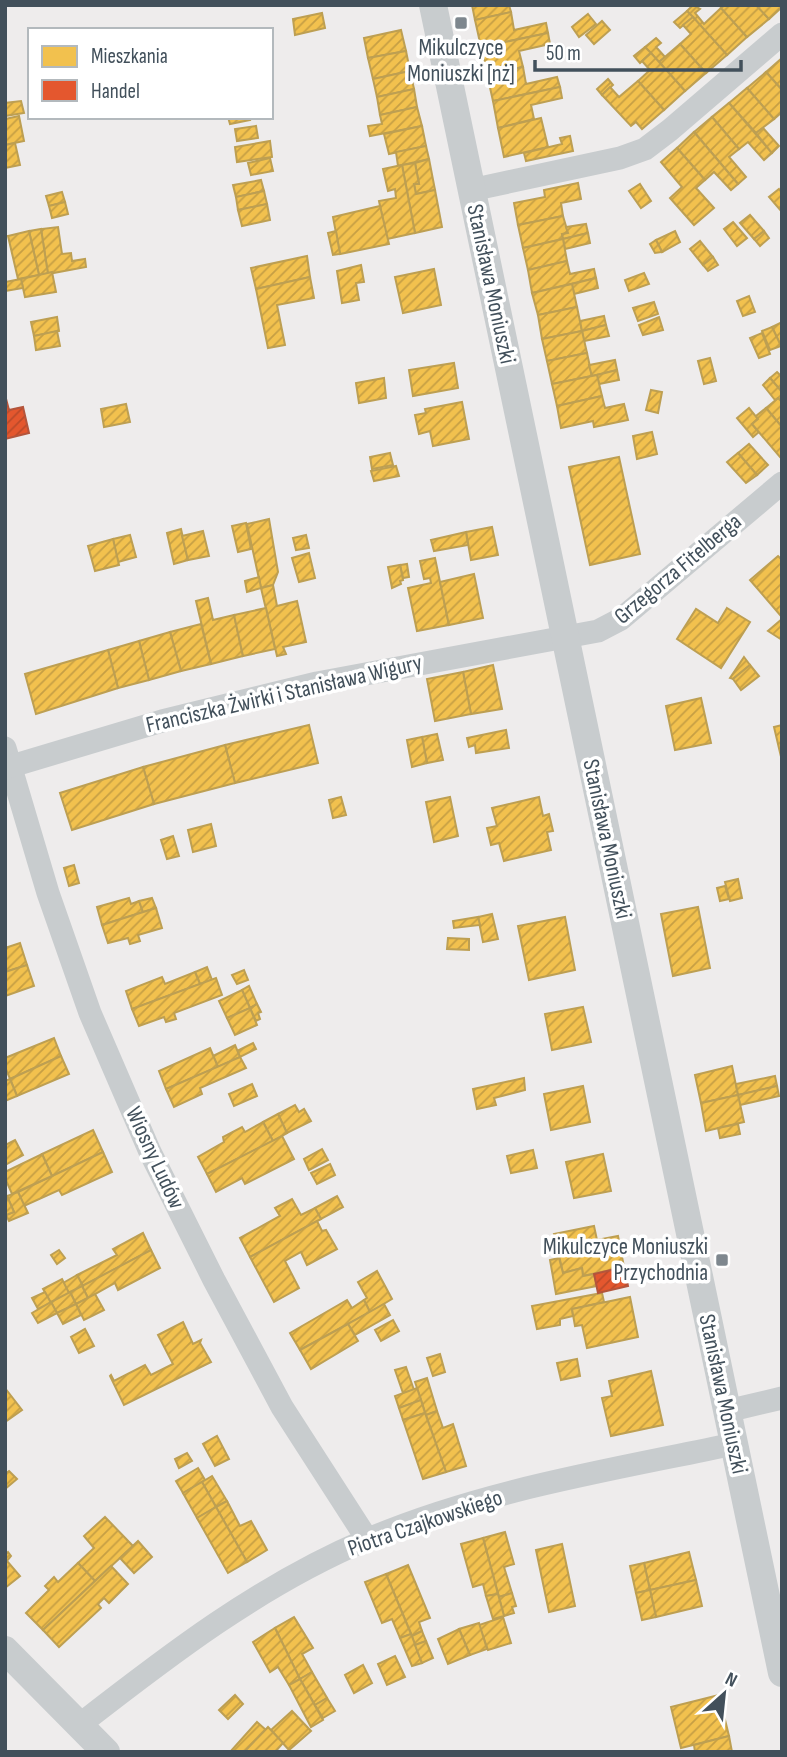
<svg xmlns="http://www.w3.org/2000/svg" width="787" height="1757" viewBox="0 0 787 1757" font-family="'Sofia Sans Condensed',sans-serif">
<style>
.homes{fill:url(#homes-hatch);stroke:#bd9f52;stroke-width:2}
.shops{fill:url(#shops-hatch);stroke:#b3553c;stroke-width:2}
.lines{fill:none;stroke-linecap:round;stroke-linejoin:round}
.minor{stroke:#c8ccce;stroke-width:23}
.tertiary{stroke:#c8ccce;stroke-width:28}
.poi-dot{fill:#7e878e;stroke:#fff;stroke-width:2.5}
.labels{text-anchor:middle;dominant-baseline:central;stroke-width:7;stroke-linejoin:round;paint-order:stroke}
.poi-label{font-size:23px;fill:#42505b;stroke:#fff}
.street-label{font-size:23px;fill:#42505b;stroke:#fff}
</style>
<defs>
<pattern id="homes-hatch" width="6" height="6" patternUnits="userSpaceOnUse" patternTransform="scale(1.75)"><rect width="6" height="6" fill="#f2c14e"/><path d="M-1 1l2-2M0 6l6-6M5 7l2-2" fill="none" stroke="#c69f44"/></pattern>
<pattern id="shops-hatch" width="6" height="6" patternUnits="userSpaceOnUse" patternTransform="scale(1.75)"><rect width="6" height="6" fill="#e4572e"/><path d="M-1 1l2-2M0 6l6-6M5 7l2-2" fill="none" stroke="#ba4a2a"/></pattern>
</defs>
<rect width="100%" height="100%" fill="#eeecec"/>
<g class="homes">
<polygon points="472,5 509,5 511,12 475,20"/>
<polygon points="693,5 700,9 695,13 704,24 721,8 747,37 727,55 687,11"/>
<polygon points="725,5 756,5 769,19 747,37 721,8"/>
<polygon points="756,5 782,5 782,7 769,19"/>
<polygon points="687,11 693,17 680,28 674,22"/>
<polygon points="511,12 514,30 546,23 548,33 481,47 475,20"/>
<polygon points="322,13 325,28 295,35 293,19"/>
<polygon points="588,14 596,24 579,37 572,27"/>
<polygon points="693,17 727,55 706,73 680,44 691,34 683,25"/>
<polygon points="602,21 610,30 594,44 586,35"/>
<polygon points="401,30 406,51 368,58 364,38"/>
<polygon points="548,33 550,44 519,51 523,67 487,74 481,47"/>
<polygon points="656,38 661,43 656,47 665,57 659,62 645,47"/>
<polygon points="680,44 706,73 685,91 659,62"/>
<polygon points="645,47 651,53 640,63 634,56"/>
<polygon points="406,51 410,71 373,79 368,58"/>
<polygon points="651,53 685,91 664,110 638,81 650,70 642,61"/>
<polygon points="782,58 782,90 766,72"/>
<polygon points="523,67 526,84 557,77 560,87 493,101 487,74"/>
<polygon points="410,71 414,89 377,97 373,79"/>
<polygon points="766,72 782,90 782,112 774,119 747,88"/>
<polygon points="608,79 613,85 602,95 597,89"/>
<polygon points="638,81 664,110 642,129 636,122 631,126 602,95 610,87 619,97"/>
<polygon points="560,87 562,98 531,105 534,119 498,128 493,101"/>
<polygon points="747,88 774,119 756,133 729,103"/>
<polygon points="414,89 417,107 380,115 377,97"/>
<polygon points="21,101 24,113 5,116 5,103"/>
<polygon points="729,103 772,153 764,160 748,142 739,149 712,117"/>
<polygon points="417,107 422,126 370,136 368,126 382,124 380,115"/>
<polygon points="19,116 24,141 5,145 5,119"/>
<polygon points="228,117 249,117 250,120 230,124"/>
<polygon points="712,117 739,149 729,157 746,177 738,184 694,132"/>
<polygon points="541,118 548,147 504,157 498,128"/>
<polygon points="256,126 258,138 237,141 235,129"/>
<polygon points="422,126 426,146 389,154 384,134"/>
<polygon points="763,128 779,146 772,153 756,133"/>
<polygon points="694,132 738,184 731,190 714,172 705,180 677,148"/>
<polygon points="570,136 573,151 526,161 524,153 562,144 560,138"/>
<polygon points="270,141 272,157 237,162 235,147"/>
<polygon points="15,143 20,165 5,168 5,145"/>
<polygon points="426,146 429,159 398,166 396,152"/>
<polygon points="677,148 705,180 696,188 714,208 694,225 670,198 682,187 661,162"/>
<polygon points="270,158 273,171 251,175 248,163"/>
<polygon points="429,159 435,190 416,194 414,184 419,184 415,163"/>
<polygon points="415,163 419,184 414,184 416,194 435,190 442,227 415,233 402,165"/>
<polygon points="402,165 415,233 387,239 379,201 396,198 395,189 388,191 383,169"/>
<polygon points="261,180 264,191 236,197 233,185"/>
<polygon points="578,183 581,199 561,203 563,216 518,225 514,203 545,197 544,190"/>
<polygon points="640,184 651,201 641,208 629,191"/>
<polygon points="779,189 782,193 782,212 769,197"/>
<polygon points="264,191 267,204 238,210 236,197"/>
<polygon points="62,192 65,202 49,206 46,196"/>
<polygon points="65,202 68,214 52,218 49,206"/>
<polygon points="267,204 270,220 242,226 238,210"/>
<polygon points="380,206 389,244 340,254 333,217"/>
<polygon points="750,215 764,231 754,239 740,223"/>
<polygon points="563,216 568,233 562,234 563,239 523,248 518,225"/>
<polygon points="733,222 747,238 737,246 724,229"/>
<polygon points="586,224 588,233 563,239 562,234 568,233 566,227"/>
<polygon points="58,227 62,254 71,253 72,261 85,259 86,267 48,274 41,229"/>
<polygon points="41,229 48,274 39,275 29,231"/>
<polygon points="29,231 39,275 18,279 8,236"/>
<polygon points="336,231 340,254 333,255 328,233"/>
<polygon points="675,231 680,242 662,252 656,240"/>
<polygon points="764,231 769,238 760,246 754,239"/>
<polygon points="588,233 590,243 565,249 563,239"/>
<polygon points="563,239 567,261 528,270 523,248"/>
<polygon points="656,240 662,252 655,253 650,244"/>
<polygon points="700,241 713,257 703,265 690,249"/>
<polygon points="307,256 310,277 256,289 251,268"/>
<polygon points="713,257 718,265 708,271 703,265"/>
<polygon points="567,261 570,274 594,269 596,278 532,293 528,270"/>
<polygon points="361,265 364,282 356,283 359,300 342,303 337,271"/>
<polygon points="434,269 441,305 403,313 395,277"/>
<polygon points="52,272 56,292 25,297 21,279"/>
<polygon points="644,273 649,284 629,291 625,280"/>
<polygon points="310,277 314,298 277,305 285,345 268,348 256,289"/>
<polygon points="596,278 598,288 574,294 572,284"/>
<polygon points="21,279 23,288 5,291 5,282"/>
<polygon points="572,284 577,307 538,315 532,293"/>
<polygon points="749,296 755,312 743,316 737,301"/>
<polygon points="654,302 658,314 638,321 633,308"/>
<polygon points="577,307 582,331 542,339 538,315"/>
<polygon points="604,316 606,325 582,331 580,321"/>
<polygon points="57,317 59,331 34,336 31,322"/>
<polygon points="659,317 663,330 643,335 639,325"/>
<polygon points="782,322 782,345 781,346 772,327"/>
<polygon points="606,325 609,336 584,341 582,331"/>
<polygon points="772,327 781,346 770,350 762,331"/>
<polygon points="57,331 60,346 36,350 34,336"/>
<polygon points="582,331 587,353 547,361 542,339"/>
<polygon points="762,333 770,354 759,358 750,338"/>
<polygon points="587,353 592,376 552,384 547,361"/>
<polygon points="710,358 716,381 704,384 698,361"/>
<polygon points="615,360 617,370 592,376 589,365"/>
<polygon points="454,363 458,388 413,396 409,370"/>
<polygon points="617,370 619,380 599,384 597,375"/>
<polygon points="777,372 782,377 782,392 770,378"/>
<polygon points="597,375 602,396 557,406 552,384"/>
<polygon points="384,378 386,398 359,403 356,383"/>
<polygon points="770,378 782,392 781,402 778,398 775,400 763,385"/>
<polygon points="651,390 662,392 658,413 646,410"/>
<polygon points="602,396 605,408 624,404 628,420 594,427 593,421 561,428 557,406"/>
<polygon points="778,398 782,402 782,427 766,408"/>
<polygon points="462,402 469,439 433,446 430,431 419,434 415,415 426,413 425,409"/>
<polygon points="126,404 130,422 104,427 101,409"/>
<polygon points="749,408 758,419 752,424 759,432 753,437 737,418"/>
<polygon points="766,408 782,427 782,456 780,457 752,424 758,419 756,416"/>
<polygon points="652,432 657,454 637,459 633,436"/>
<polygon points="749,444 768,465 757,475 738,453"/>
<polygon points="390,453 393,465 372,469 370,457"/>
<polygon points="738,453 757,475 746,483 727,462"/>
<polygon points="619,457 640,554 590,565 569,467"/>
<polygon points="396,466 399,476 374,481 371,471"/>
<polygon points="269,519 278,572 273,585 261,588 247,524"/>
<polygon points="246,523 251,549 238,552 232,526"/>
<polygon points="492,527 498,555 471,560 466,532"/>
<polygon points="181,529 188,560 174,564 167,533"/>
<polygon points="203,531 209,556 188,560 182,536"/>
<polygon points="466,532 468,545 434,551 431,540"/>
<polygon points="130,535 136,557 118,562 113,539"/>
<polygon points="306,535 309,548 296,550 293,538"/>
<polygon points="113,539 119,565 95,571 88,546"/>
<polygon points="309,553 315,578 299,582 292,558"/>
<polygon points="778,556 782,560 781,616 750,580"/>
<polygon points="435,558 449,625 417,631 408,588 431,583 430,578 424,579 420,561"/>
<polygon points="407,564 409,577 403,578 400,565"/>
<polygon points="400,565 403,580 400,581 401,584 392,588 388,567"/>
<polygon points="474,574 483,618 449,625 440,582"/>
<polygon points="259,577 261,588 247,592 245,581"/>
<polygon points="273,585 277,606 297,601 306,642 283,647 286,654 277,656 261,588"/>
<polygon points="208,598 213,620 234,615 243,656 211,664 196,601"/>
<polygon points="266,608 275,649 243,656 234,615"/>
<polygon points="727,608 750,622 721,668 677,639 696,609 718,623"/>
<polygon points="782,619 782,640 768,631"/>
<polygon points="201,624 211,664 181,671 170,632"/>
<polygon points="170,632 181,671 149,680 139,641"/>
<polygon points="139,641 149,680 118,688 108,650"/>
<polygon points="108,650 118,688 36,714 25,674"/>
<polygon points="744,657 750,665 733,679 730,678"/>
<polygon points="493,665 502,709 471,714 463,672"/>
<polygon points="750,665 759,676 741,690 733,679"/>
<polygon points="463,672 471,714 435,721 427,679"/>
<polygon points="701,698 711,743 675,750 666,706"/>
<polygon points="309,725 318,763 235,783 225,745"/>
<polygon points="782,725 782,761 774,727"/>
<polygon points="506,730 509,748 476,753 475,745 469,747 467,738"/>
<polygon points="437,734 443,760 427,763 422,737"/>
<polygon points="422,737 427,763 412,767 407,740"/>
<polygon points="225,745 235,783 154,804 143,767"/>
<polygon points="143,767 154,804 72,830 60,793"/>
<polygon points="341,797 346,815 333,818 329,800"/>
<polygon points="450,797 458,836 434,842 426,802"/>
<polygon points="539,797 543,816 549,814 553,831 547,832 551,850 504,861 499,843 491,845 487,828 497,826 492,808"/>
<polygon points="211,824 216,846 193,852 188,830"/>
<polygon points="173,836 179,856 167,859 161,840"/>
<polygon points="74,865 79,883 69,886 64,868"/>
<polygon points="738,879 742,898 730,901 725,882"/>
<polygon points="725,886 729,899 720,901 717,888"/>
<polygon points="129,898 131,904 139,901 143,912 102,925 97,907"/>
<polygon points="152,898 156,908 143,912 139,901"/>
<polygon points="698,907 710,968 673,976 661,914"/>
<polygon points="156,908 162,928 138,935 140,941 130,944 128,938 108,943 102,925"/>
<polygon points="492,914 498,939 483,942 478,917"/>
<polygon points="478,917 480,925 454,928 453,921"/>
<polygon points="565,917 575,970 529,980 518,926"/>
<polygon points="448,938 469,939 469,950 447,949"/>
<polygon points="20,943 27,965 5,972 5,948"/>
<polygon points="27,965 34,986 5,996 5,972"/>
<polygon points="207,967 212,980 200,984 195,972"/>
<polygon points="244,970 248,980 237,984 232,975"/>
<polygon points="195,972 200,984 132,1009 126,991 162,977 165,984"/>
<polygon points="216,978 222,995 174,1013 176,1019 166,1022 164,1017 139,1026 132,1009"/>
<polygon points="249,986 257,1004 250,1008 242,990"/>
<polygon points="242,990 250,1008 227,1018 219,1001"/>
<polygon points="257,1004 261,1012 258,1013 260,1019 256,1021 250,1008"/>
<polygon points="583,1007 591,1042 552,1050 545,1014"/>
<polygon points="250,1008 257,1025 235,1035 227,1018"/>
<polygon points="54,1038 61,1056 10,1079 5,1067 5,1058"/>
<polygon points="253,1043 256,1049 240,1057 237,1051"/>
<polygon points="235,1045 240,1057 218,1067 213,1056"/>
<polygon points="210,1048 218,1067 166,1089 159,1071"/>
<polygon points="61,1056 69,1074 17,1096 10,1079"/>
<polygon points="240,1057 246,1068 200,1088 202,1094 174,1107 166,1089"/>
<polygon points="732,1066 738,1095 701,1103 695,1075"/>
<polygon points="775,1076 777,1086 738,1095 736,1084"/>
<polygon points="524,1078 525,1090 494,1098 496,1105 477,1109 473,1089"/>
<polygon points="10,1079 17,1096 5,1101 5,1081"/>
<polygon points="252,1084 257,1096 234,1106 229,1094"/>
<polygon points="583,1086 590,1122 551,1130 544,1094"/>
<polygon points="777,1086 779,1096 740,1105 738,1095"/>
<polygon points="738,1095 744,1122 706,1131 701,1103"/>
<polygon points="295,1105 299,1112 304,1109 311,1121 287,1133 278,1114"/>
<polygon points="278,1114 287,1133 273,1141 263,1122"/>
<polygon points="263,1122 273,1141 207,1174 198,1157 224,1142 223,1137 242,1127 245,1132"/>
<polygon points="738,1124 740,1134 720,1138 718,1128"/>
<polygon points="93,1130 103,1152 52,1176 42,1154"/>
<polygon points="282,1136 294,1159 245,1184 242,1178 216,1192 207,1174"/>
<polygon points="15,1140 23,1155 5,1165 5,1145"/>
<polygon points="322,1149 328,1160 309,1170 304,1159"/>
<polygon points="533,1150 537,1168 511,1173 507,1156"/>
<polygon points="103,1152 112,1172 62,1195 59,1190 24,1206 18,1192"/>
<polygon points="42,1154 52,1176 12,1194 5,1178 5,1172"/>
<polygon points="603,1154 611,1191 574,1198 566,1162"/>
<polygon points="330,1164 335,1175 317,1184 311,1173"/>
<polygon points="18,1192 28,1213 9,1221 6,1215 14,1212 7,1196"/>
<polygon points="7,1196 14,1212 6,1215 5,1197"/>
<polygon points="337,1196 343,1207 321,1219 315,1208"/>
<polygon points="292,1199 301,1215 315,1208 321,1219 250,1257 240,1238 280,1216 275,1208"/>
<polygon points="317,1221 322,1231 326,1230 337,1249 307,1265 301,1252 285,1261 299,1288 274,1302 250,1257"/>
<polygon points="594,1226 597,1240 618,1236 624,1267 583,1276 582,1268 563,1273 554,1234"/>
<polygon points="143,1233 151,1250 83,1286 77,1275 117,1255 113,1249"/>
<polygon points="59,1250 65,1258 57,1264 51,1255"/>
<polygon points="151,1250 160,1268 118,1290 115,1283 88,1298 82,1286"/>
<polygon points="559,1258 563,1273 582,1268 583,1276 594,1274 597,1286 556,1294 550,1260"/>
<polygon points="377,1271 392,1299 370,1312 364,1300 367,1298 358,1282"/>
<polygon points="77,1275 83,1286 69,1293 63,1283"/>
<polygon points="62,1279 69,1293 51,1303 43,1289"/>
<polygon points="82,1286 88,1298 76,1304 70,1292"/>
<polygon points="45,1292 51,1303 38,1309 32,1298"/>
<polygon points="70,1292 76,1304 57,1313 51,1302"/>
<polygon points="602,1293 604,1302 572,1309 573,1316 560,1319 560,1325 537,1329 532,1306"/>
<polygon points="95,1294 104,1310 84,1320 76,1304"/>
<polygon points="630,1297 638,1337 587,1348 582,1325 575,1326 572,1309"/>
<polygon points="347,1300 352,1308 364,1300 370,1312 300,1350 290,1333"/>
<polygon points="51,1302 57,1313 38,1323 32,1313"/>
<polygon points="76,1304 81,1315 63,1324 57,1313"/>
<polygon points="384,1304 390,1315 355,1335 348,1324"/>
<polygon points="393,1320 399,1331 381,1341 375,1330"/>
<polygon points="183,1322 193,1344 201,1340 200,1343 211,1362 124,1405 110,1376 111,1375 114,1381 145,1365 151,1375 173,1364 158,1335"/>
<polygon points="348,1324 358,1341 311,1369 300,1350"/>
<polygon points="85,1329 94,1346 79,1353 71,1337"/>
<polygon points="440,1354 445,1372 433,1376 427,1358"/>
<polygon points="577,1359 580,1376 561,1380 557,1363"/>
<polygon points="406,1367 414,1390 403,1393 395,1370"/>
<polygon points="651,1371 663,1425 611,1436 602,1398 612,1396 609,1381"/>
<polygon points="427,1378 437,1411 426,1415 415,1382"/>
<polygon points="5,1388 22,1410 5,1422"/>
<polygon points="417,1388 421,1400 399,1408 395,1396"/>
<polygon points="421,1400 425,1413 403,1420 399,1408"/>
<polygon points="437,1411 443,1428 453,1424 466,1466 446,1472 426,1415"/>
<polygon points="425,1413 446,1472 423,1479 403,1420"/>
<polygon points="217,1436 229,1459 215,1466 203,1444"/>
<polygon points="187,1453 192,1461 179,1468 175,1459"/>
<polygon points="198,1468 205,1480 183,1493 176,1481"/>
<polygon points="9,1471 17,1479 5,1489 5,1474"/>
<polygon points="212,1476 227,1501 216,1507 202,1482"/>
<polygon points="202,1482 216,1507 197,1518 183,1493"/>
<polygon points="227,1501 240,1526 251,1521 267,1550 247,1562 216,1507"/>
<polygon points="216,1507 247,1562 228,1573 197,1518"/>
<polygon points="105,1517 133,1546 95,1581 78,1563 94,1548 84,1536"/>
<polygon points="505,1532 514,1564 504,1567 512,1593 499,1597 483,1538"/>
<polygon points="483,1538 498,1594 486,1596 483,1584 473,1587 461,1544"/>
<polygon points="138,1541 152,1557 134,1573 120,1558"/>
<polygon points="562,1544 575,1606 549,1612 536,1550"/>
<polygon points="8,1552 11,1556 7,1561 20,1576 5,1588 5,1555"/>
<polygon points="689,1552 696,1580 650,1590 644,1563"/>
<polygon points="78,1563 95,1581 43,1630 26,1613 49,1590 45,1586 54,1577 58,1582"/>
<polygon points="644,1563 650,1590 636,1593 630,1566"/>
<polygon points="408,1565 430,1618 419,1622 422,1631 412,1636 386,1574"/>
<polygon points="111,1566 128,1584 109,1603 104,1598 98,1604 101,1608 59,1647 43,1630"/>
<polygon points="386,1574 411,1634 400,1638 392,1619 382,1623 365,1582"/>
<polygon points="696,1580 702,1606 656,1617 650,1590"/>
<polygon points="650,1590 656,1617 642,1620 636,1593"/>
<polygon points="512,1593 516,1606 512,1607 514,1613 504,1616 499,1597"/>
<polygon points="498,1594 504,1616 493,1619 486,1596"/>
<polygon points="294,1617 313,1648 302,1654 312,1672 300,1679 275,1628"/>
<polygon points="503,1617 511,1643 488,1650 479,1625"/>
<polygon points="479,1623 487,1649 470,1655 459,1629"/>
<polygon points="275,1628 300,1679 289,1685 278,1667 270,1672 253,1642"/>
<polygon points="459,1629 470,1655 448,1664 438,1639"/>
<polygon points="422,1631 426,1641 415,1645 412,1636"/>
<polygon points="411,1634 422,1663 412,1666 400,1638"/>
<polygon points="426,1641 433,1658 422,1663 415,1645"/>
<polygon points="395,1656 405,1677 387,1685 378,1664"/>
<polygon points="363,1665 372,1683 354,1693 345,1675"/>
<polygon points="312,1672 327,1698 315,1705 300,1679"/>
<polygon points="300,1679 323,1720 311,1727 289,1685"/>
<polygon points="235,1695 243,1704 228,1719 219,1710"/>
<polygon points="719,1695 729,1736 681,1748 671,1707"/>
<polygon points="327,1698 335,1711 323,1718 315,1705"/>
<polygon points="292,1711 311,1731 289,1750 271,1730"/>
<polygon points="257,1722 266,1730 245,1752 230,1752"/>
<polygon points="268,1727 283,1743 275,1752 245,1751"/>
<polygon points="729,1736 732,1752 695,1752 694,1745"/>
</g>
<g class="shops">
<polygon points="5,395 9,410 23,407 29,433 5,439"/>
<polygon points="624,1267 628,1286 598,1293 594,1274"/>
</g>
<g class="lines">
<g class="minor">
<polyline points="471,190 620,158 645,149 670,130 782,34"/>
<polyline points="5,748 48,893 90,1013 150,1152 214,1280 282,1407 367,1539"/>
<polyline points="5,768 162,721 317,683 598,631 621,619 782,483"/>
<polyline points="727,1411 782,1398"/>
<path d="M78 1726C169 1655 260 1585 366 1540 483 1490 611 1470 734 1444"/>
</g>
<g class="tertiary">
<polyline points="433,5 782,1673"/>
<polyline points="5,1650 106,1752"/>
</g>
</g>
<g class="poi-dot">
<rect x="454" y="16" width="14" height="14" rx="3.5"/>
<rect x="715" y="1253" width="14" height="14" rx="3.5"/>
</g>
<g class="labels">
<g class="poi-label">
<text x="461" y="48">Mikulczyce<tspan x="461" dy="26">Moniuszki [nż]</tspan></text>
<text x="708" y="1247" text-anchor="end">Mikulczyce Moniuszki<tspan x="708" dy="26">Przychodnia</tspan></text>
</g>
<g class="street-label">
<text transform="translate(491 284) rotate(78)">Stanisława Moniuszki</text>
<text transform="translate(678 569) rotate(-40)">Grzegorza Fitelberga</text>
<text transform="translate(284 694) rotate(-13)">Franciszka Żwirki i Stanisława Wigury</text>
<text transform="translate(607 839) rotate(78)">Stanisława Moniuszki</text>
<text transform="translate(155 1158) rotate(65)">Wiosny Ludów</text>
<text transform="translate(723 1394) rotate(78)">Stanisława Moniuszki</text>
<text transform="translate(425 1523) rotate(-19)">Piotra Czajkowskiego</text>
</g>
</g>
<rect width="787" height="1757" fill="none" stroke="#42505b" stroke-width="14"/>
<rect x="28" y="28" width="245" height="91" fill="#ffffff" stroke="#b3b9bd" stroke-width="2"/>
<rect x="42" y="46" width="35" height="21" fill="#f2c14e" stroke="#b3b9bd" stroke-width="2"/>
<text x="91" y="63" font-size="21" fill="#42505b">Mieszkania</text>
<rect x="42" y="80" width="35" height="21" fill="#e4572e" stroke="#b3b9bd" stroke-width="2"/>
<text x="91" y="98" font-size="21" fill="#42505b">Handel</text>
<g transform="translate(724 1694) rotate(27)" stroke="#ffffff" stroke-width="5" paint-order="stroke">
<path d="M0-5L12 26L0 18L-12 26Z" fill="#42505b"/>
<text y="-10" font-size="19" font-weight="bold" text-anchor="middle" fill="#42505b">N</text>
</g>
<path d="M535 60v10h206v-10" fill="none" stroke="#42505b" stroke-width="3.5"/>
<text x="546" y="60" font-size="21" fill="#42505b" stroke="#ffffff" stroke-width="5" paint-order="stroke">50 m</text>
</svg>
